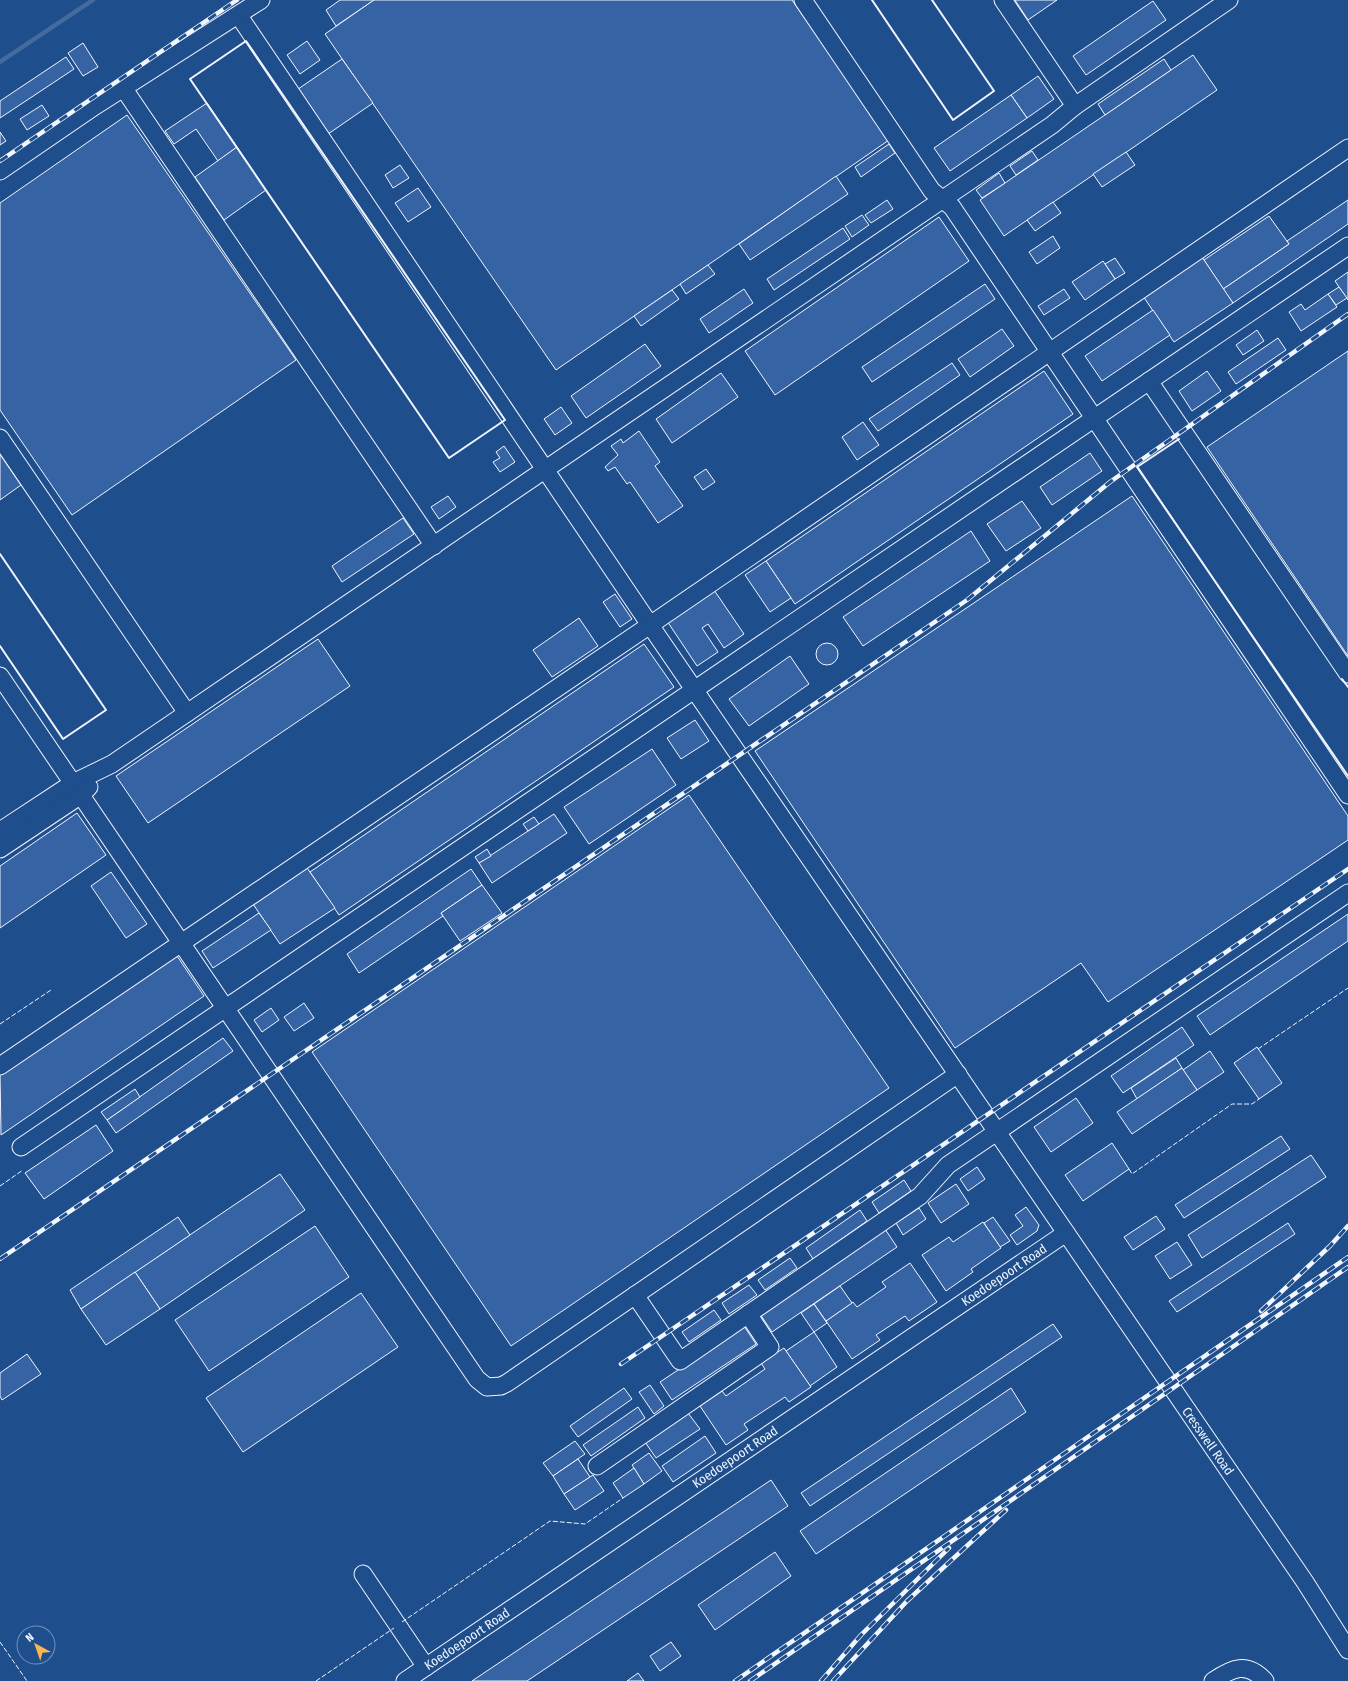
<svg xmlns="http://www.w3.org/2000/svg" width="1348" height="1681" viewBox="0 0 1348 1681" font-family="'Fira Sans Condensed',sans-serif">
<style>
.lines{fill:none;stroke-linecap:round;stroke-linejoin:round}
.stream{stroke:#446ba0;stroke-width:4.5}
.building{fill:#3563a3;stroke:#f2f6ff}
.minor-casing{stroke:#f2f6ff;stroke-width:19}
.minor{stroke:#1f4e8c;stroke-width:17}
.rail-casing{stroke:#f2f6ff;stroke-width:4.5}
.rail{stroke:#1f4e8c;stroke-width:3;stroke-dasharray:9;stroke-linecap:butt}
.fence{stroke:#f2f6ff;stroke-width:1;stroke-dasharray:5 2;stroke-linecap:butt}
.wall{stroke:#f2f6ff;stroke-width:2}
.labels{text-anchor:middle;dominant-baseline:central;stroke-width:3;stroke-linejoin:round;paint-order:stroke}
.street-label{font-size:13px;fill:#f2f6ff;stroke:#1f4e8c}
</style>
<rect width="100%" height="100%" fill="#1f4e8c"/>
<g class="lines">
<polyline class="stream" points="0,62 93,0"/>
</g>
<g class="building">
<polygon points="340,0 374,0 336,26 326,10"/>
<polygon points="374,0 792,0 889,140 556,370 325,34"/>
<polygon points="1015,0 1057,0 1028,20"/>
<polygon points="1153,1 1166,20 1086,75 1073,56"/>
<polygon points="307,41 320,60 300,74 287,55"/>
<polygon points="83,43 98,67 83,76 68,53"/>
<polygon points="1193,55 1217,90 1004,236 980,200"/>
<polygon points="66,57 74,69 0,118 0,101"/>
<polygon points="342,59 373,103 315,143 285,98"/>
<polygon points="1164,59 1171,70 1105,115 1098,104"/>
<polygon points="1038,76 1054,99 1027,118 1011,95"/>
<polygon points="1011,95 1027,118 950,171 934,148"/>
<polygon points="207,103 237,147 218,161 196,129 174,144 165,131"/>
<polygon points="42,105 49,116 27,130 20,119"/>
<polygon points="127,115 296,360 72,515 0,410 0,203"/>
<polygon points="0,132 6,141 0,145"/>
<polygon points="889,144 895,153 861,177 855,167"/>
<polygon points="237,147 266,190 224,220 195,177"/>
<polygon points="1032,151 1038,160 1016,175 1010,166"/>
<polygon points="1126,152 1135,165 1102,187 1093,174"/>
<polygon points="400,165 409,178 393,188 385,175"/>
<polygon points="999,173 1005,183 982,198 976,190"/>
<polygon points="836,176 848,194 750,260 739,244"/>
<polygon points="418,188 431,207 408,222 395,203"/>
<polygon points="887,200 893,209 871,223 865,215"/>
<polygon points="1348,200 1348,224 1233,303 1223,289 1289,244 1287,241"/>
<polygon points="1053,202 1061,213 1035,231 1027,220"/>
<polygon points="862,215 869,225 852,237 845,226"/>
<polygon points="1269,216 1289,244 1223,289 1204,260"/>
<polygon points="939,217 969,261 775,395 745,351"/>
<polygon points="843,228 850,239 774,290 767,279"/>
<polygon points="1053,236 1060,248 1037,264 1029,252"/>
<polygon points="1202,257 1233,303 1174,342 1143,296"/>
<polygon points="1115,258 1125,273 1115,279 1105,264"/>
<polygon points="1103,261 1115,279 1085,300 1072,282"/>
<polygon points="708,265 715,274 686,294 680,284"/>
<polygon points="1348,272 1348,300 1335,281"/>
<polygon points="985,284 995,299 872,382 862,367"/>
<polygon points="1339,287 1347,298 1336,305 1328,294"/>
<polygon points="744,289 753,303 709,333 700,319"/>
<polygon points="1064,289 1070,298 1044,315 1038,306"/>
<polygon points="672,290 679,299 641,326 634,316"/>
<polygon points="1328,294 1337,307 1301,331 1289,312 1301,304 1305,310"/>
<polygon points="1153,310 1170,335 1102,381 1085,356"/>
<polygon points="1002,329 1014,346 970,377 958,359"/>
<polygon points="1257,330 1264,341 1243,355 1236,345"/>
<polygon points="1278,338 1286,350 1236,384 1228,372"/>
<polygon points="645,344 661,366 586,418 571,396"/>
<polygon points="1348,351 1348,656 1207,447"/>
<polygon points="952,363 960,375 878,431 869,419"/>
<polygon points="1044,371 1073,414 795,604 766,561"/>
<polygon points="1207,371 1221,391 1192,411 1179,391"/>
<polygon points="721,373 738,397 672,443 656,419"/>
<polygon points="561,407 572,423 555,435 544,419"/>
<polygon points="863,422 879,445 857,460 842,437"/>
<polygon points="639,431 660,462 655,466 683,506 658,523 630,482 627,484 615,467 608,471 605,467 618,455 611,446 621,439 623,443"/>
<polygon points="504,446 515,462 500,472 493,462 500,458 496,452"/>
<polygon points="1090,453 1102,471 1052,505 1040,487"/>
<polygon points="0,454 21,485 0,500"/>
<polygon points="706,469 715,482 703,490 694,477"/>
<polygon points="448,496 456,507 439,519 431,507"/>
<polygon points="1132,496 1348,816 1348,840 1108,1002 1081,963 955,1048 755,751"/>
<polygon points="1022,501 1041,528 1006,551 987,524"/>
<polygon points="403,518 414,534 342,582 332,566"/>
<polygon points="971,531 990,561 863,646 843,617"/>
<polygon points="766,561 791,598 770,612 745,575"/>
<polygon points="714,590 744,634 724,648 708,624 702,628 718,652 697,666 667,621"/>
<polygon points="615,594 632,619 620,627 603,602"/>
<polygon points="579,618 598,646 552,677 533,650"/>
<polygon points="318,639 350,686 148,823 116,776"/>
<circle cx="827" cy="654" r="11"/>
<polygon points="644,644 674,687 339,915 310,872"/>
<polygon points="790,656 809,684 749,726 729,699"/>
<polygon points="695,720 709,741 681,759 667,738"/>
<polygon points="652,749 676,785 589,844 564,807"/>
<polygon points="689,795 889,1088 511,1346 312,1052"/>
<polygon points="77,813 106,855 0,928 0,866"/>
<polygon points="554,814 567,833 492,883 479,863"/>
<polygon points="534,817 539,824 528,831 523,824"/>
<polygon points="487,849 491,856 479,863 475,857"/>
<polygon points="305,865 335,908 280,944 251,901"/>
<polygon points="471,869 482,885 441,913 443,916 359,973 347,954"/>
<polygon points="111,872 147,924 126,938 91,886"/>
<polygon points="482,885 502,913 460,941 441,913"/>
<polygon points="259,913 271,930 213,968 202,951"/>
<polygon points="1348,914 1348,941 1210,1035 1197,1016"/>
<polygon points="175,953 204,996 1,1135 0,1072"/>
<polygon points="304,1003 314,1018 294,1031 284,1017"/>
<polygon points="271,1008 279,1020 262,1032 254,1020"/>
<polygon points="1182,1027 1194,1045 1123,1093 1111,1076"/>
<polygon points="223,1038 233,1051 116,1133 107,1120"/>
<polygon points="1257,1047 1282,1083 1259,1099 1234,1063"/>
<polygon points="1210,1051 1224,1072 1197,1090 1183,1070"/>
<polygon points="1176,1058 1182,1068 1137,1099 1131,1088"/>
<polygon points="1182,1068 1197,1090 1132,1134 1117,1112"/>
<polygon points="135,1089 140,1097 107,1120 101,1112"/>
<polygon points="1076,1098 1093,1123 1051,1152 1034,1127"/>
<polygon points="96,1125 113,1151 44,1199 25,1173"/>
<polygon points="1281,1136 1290,1149 1184,1218 1175,1205"/>
<polygon points="1112,1143 1129,1169 1083,1201 1065,1175"/>
<polygon points="1311,1155 1326,1177 1202,1258 1188,1235"/>
<polygon points="977,1167 985,1179 968,1191 960,1179"/>
<polygon points="280,1174 305,1210 160,1309 135,1272"/>
<polygon points="904,1180 911,1191 879,1213 872,1202"/>
<polygon points="956,1184 969,1204 941,1223 928,1203"/>
<polygon points="1026,1207 1039,1225 1037,1231 1017,1245 1010,1235 1023,1226 1015,1215"/>
<polygon points="919,1208 926,1219 903,1235 896,1223"/>
<polygon points="860,1210 867,1221 813,1259 806,1248"/>
<polygon points="1156,1216 1165,1229 1133,1250 1124,1237"/>
<polygon points="178,1217 190,1235 81,1309 70,1290"/>
<polygon points="993,1217 1010,1241 1000,1247 984,1223"/>
<polygon points="983,1222 1001,1248 971,1269 973,1272 946,1291 922,1255 949,1237 953,1242"/>
<polygon points="1288,1223 1295,1234 1177,1312 1169,1301"/>
<polygon points="315,1226 349,1277 209,1371 175,1320"/>
<polygon points="885,1229 897,1247 772,1332 760,1314"/>
<polygon points="1177,1242 1192,1265 1170,1279 1155,1256"/>
<polygon points="790,1258 797,1268 765,1290 758,1280"/>
<polygon points="910,1263 937,1302 909,1321 905,1316 876,1335 880,1340 852,1359 826,1321 853,1302 857,1307 886,1287 882,1282"/>
<polygon points="135,1272 160,1309 106,1345 81,1309"/>
<polygon points="749,1285 757,1295 729,1314 722,1303"/>
<polygon points="840,1286 852,1303 826,1321 814,1304"/>
<polygon points="361,1293 398,1347 243,1452 206,1398"/>
<polygon points="814,1304 827,1323 814,1332 801,1313"/>
<polygon points="714,1310 721,1320 689,1342 682,1332"/>
<polygon points="1053,1324 1062,1337 810,1506 801,1493"/>
<polygon points="744,1326 756,1344 672,1400 660,1382"/>
<polygon points="814,1332 837,1367 810,1386 786,1351"/>
<polygon points="784,1348 811,1387 789,1402 785,1397 744,1424 748,1430 726,1445 700,1406 722,1391 726,1396 765,1369 761,1363"/>
<polygon points="27,1354 41,1374 2,1400 0,1396 0,1373"/>
<polygon points="650,1385 664,1406 654,1414 639,1392"/>
<polygon points="624,1388 632,1399 578,1437 570,1426"/>
<polygon points="1011,1388 1026,1412 816,1554 800,1531"/>
<polygon points="638,1407 645,1418 591,1456 583,1445"/>
<polygon points="688,1413 700,1429 656,1458 645,1442"/>
<polygon points="705,1436 716,1453 673,1482 662,1466"/>
<polygon points="575,1441 585,1454 553,1476 543,1463"/>
<polygon points="649,1453 662,1471 644,1484 632,1465"/>
<polygon points="578,1459 590,1477 564,1494 553,1476"/>
<polygon points="634,1468 644,1484 623,1498 613,1483"/>
<polygon points="593,1475 604,1491 575,1510 564,1494"/>
<polygon points="771,1480 788,1506 527,1681 472,1681"/>
<polygon points="775,1552 791,1576 715,1630 698,1605"/>
<polygon points="671,1642 681,1656 660,1671 650,1656"/>
<polygon points="638,1673 644,1681 627,1681"/>
</g>
<g class="lines">
<g class="minor-casing">
<g id="minor">
<polyline points="803,0 932,191 952,207 1348,795"/>
<polyline points="1003,0 1075,106"/>
<polyline points="239,16 650,625 1305,1582 1348,1650"/>
<polyline points="124,89 434,546"/>
<polyline points="0,171 95,106 261,0"/>
<polyline points="1149,381 1348,674"/>
<polyline points="0,438 187,713"/>
<polyline points="0,676 477,1379 487,1387 501,1386 507,1383 958,1074"/>
<polyline points="0,831 73,783 112,764 187,713 1052,125 1075,106 1229,0"/>
<polyline points="0,849 81,795 89,787"/>
<polyline points="0,1066 650,625 1348,148"/>
<polyline points="21,1147 1348,246"/>
<polyline points="635,1295 680,1361 920,1196 948,1165 1348,893"/>
<polyline points="597,1466 770,1347 748,1314"/>
<polyline points="363,1574 426,1667"/>
<polyline points="405,1681 1066,1233"/>
<path d="M1213 1681C1232 1668 1247 1661 1265 1681"/>
</g>
</g>
<use href="#minor" class="minor"/>
<g class="rail-casing">
<g id="rail">
<polyline points="0,161 237,0"/>
<polyline points="0,1259 967,600 1110,482 1348,314"/>
<polyline points="1261,1311 1330,1246 1348,1226"/>
<polyline points="621,1364 1348,869"/>
<polyline points="735,1681 1348,1257"/>
<polyline points="750,1681 1348,1267"/>
<polyline points="821,1681 861,1635 949,1548"/>
<polyline points="833,1681 907,1601 1006,1510"/>
</g>
</g>
<use href="#rail" class="rail"/>
<g class="fence">
<polyline points="0,1024 51,990"/>
<polyline points="1258,1049 1348,988"/>
<polyline points="1129,1169 1132,1174 1232,1104 1252,1104 1259,1099"/>
<polyline points="0,1186 23,1170"/>
<polyline points="402,1622 550,1521 585,1524 623,1498"/>
<polyline points="0,1642 27,1681"/>
<polyline points="316,1681 394,1628"/>
</g>
<g class="wall">
<polyline points="872,0 953,120 994,91 932,0"/>
<polygon points="246,41 505,420 449,458 190,79"/>
<polyline points="1179,439 1137,467 1348,776"/>
<polyline points="0,554 106,710 63,739 0,646"/>
<polyline points="1342,679 1348,687"/>
</g>
</g>
<g class="labels">
<g class="street-label">
<text transform="translate(1004 1275) rotate(-34)">Koedoepoort Road</text>
<text transform="translate(1208 1441) rotate(55)">Cresswell Road</text>
<text transform="translate(735 1457) rotate(-34)">Koedoepoort Road</text>
<text transform="translate(467 1639) rotate(-34)">Koedoepoort Road</text>
</g>
</g>
<g transform="translate(36 1645) rotate(320)"><circle r="19" fill="#1f4e8c" stroke="#7391ba"/>
<path d="M0-3L7 15L0 10L-7 15Z" fill="#ffb74d"/>
<text y="-6" font-size="11" font-weight="bold" text-anchor="middle" fill="#f2f6ff">N</text>
</g>
</svg>
